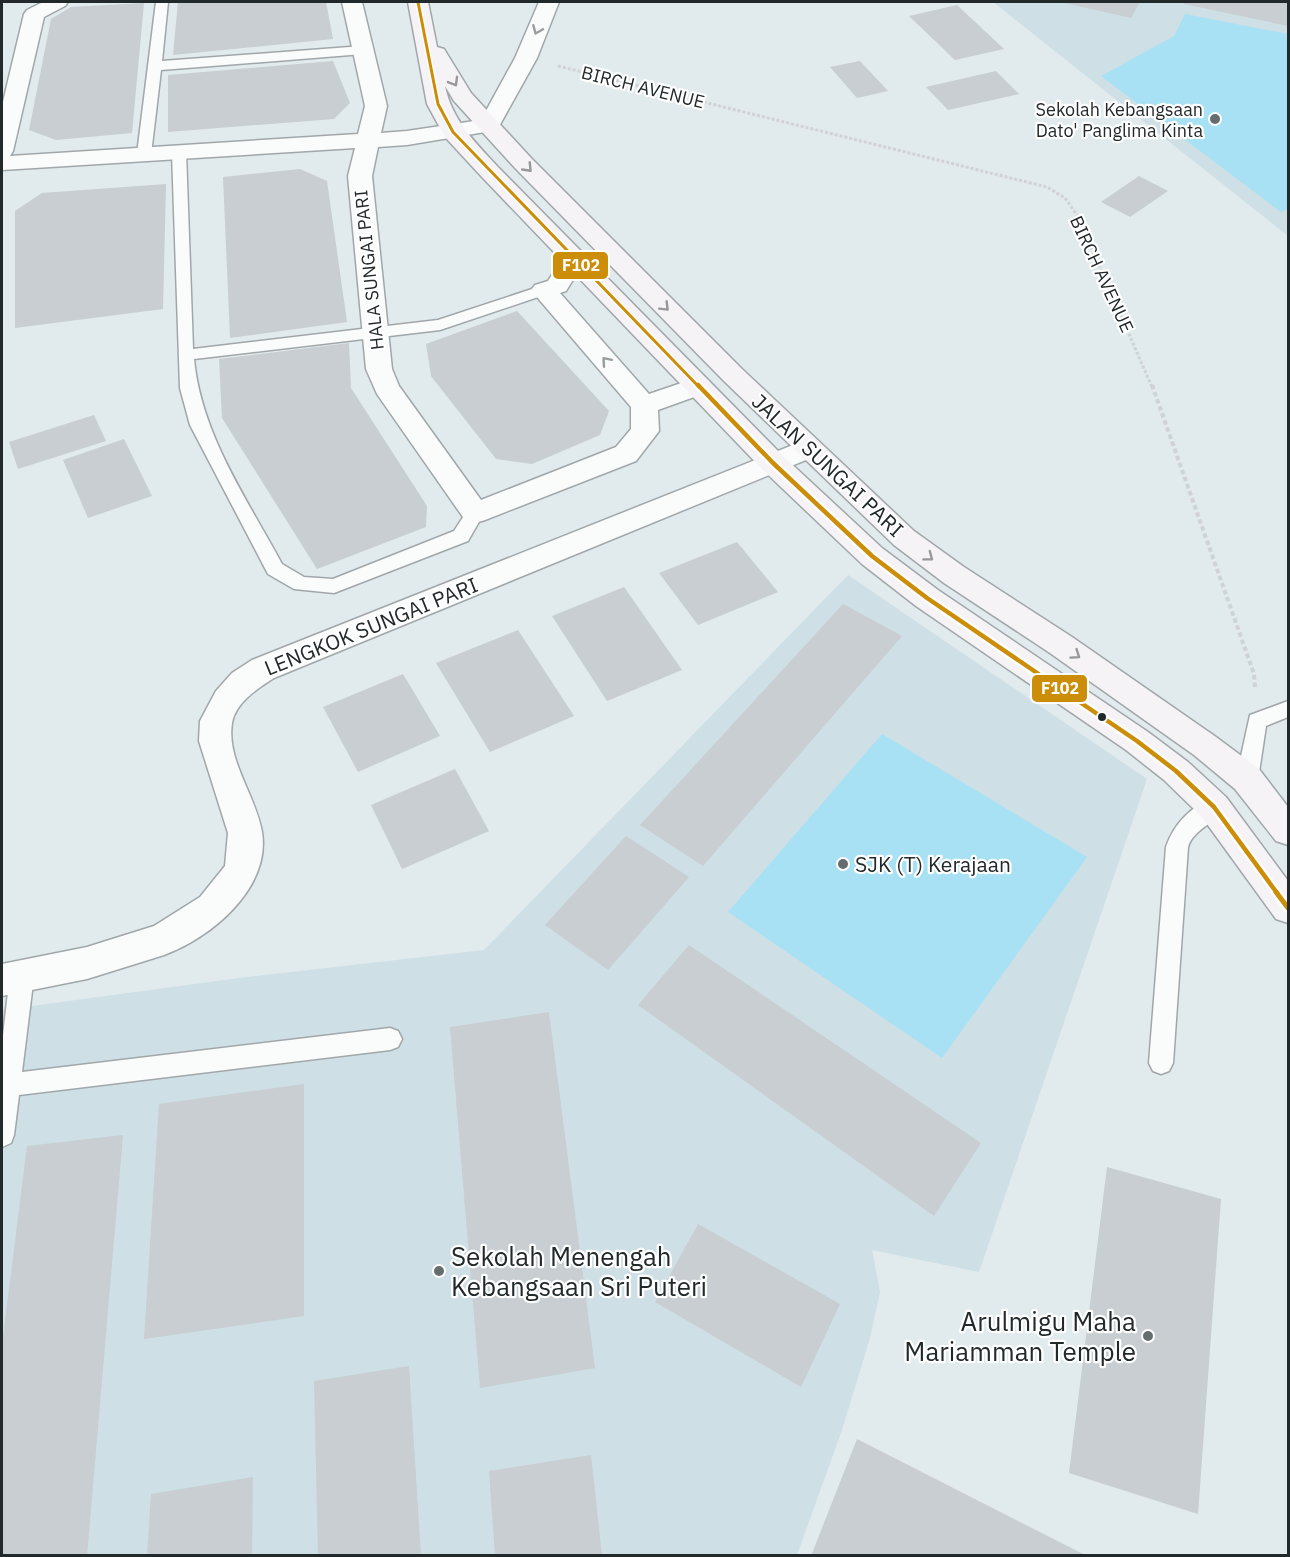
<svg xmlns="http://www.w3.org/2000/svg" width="1290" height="1557" viewBox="0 0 1290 1557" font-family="'IBM Plex Sans',sans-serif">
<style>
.built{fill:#cedfe6}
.green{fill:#a8e1f4}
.building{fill:#c8ced1}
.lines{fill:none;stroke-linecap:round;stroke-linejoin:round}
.service-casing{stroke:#a1a7a9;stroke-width:3}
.minor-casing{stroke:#a1a7a9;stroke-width:3}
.secondary-casing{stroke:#a1a7a9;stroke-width:3}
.path-far1{stroke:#d0d2d4;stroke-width:3;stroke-dasharray:3 2;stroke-linecap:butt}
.path{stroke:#d0d2d4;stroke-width:4;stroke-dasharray:4.5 3;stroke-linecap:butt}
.service{fill:#fafcfc;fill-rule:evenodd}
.minor{fill:#fafcfc;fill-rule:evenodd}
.secondary{fill:#f5f3f6;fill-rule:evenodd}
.bus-1-far2-casing{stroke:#fff;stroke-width:6}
.bus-1-far1-casing{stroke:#fff;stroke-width:9}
.bus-1-casing{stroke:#fff;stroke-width:10}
.bus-1-far2{stroke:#cc8d09;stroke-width:3}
.bus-1-far1{stroke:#cc8d09;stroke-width:4.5}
.bus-1{stroke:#cc8d09;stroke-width:5}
.oneway{stroke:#999d9e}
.oneway2{stroke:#96989b}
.poi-dot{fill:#656d6f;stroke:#fff;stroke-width:2}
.bus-dot{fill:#22292b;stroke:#fff;stroke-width:2}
.labels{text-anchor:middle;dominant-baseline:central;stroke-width:4.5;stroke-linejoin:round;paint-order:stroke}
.far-street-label{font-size:18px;fill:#22292b;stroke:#fff}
.far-poi-label{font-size:18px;fill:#22292b;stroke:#fff;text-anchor:end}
.street-label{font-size:21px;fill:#22292b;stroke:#fff}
.poi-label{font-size:21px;fill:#22292b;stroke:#fff;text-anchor:start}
.near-poi-label{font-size:26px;fill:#22292b;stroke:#fff;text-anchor:start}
.line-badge{stroke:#fff;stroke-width:2}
.badge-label{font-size:16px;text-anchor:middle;font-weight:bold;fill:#fff}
</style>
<rect width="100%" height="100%" fill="#e1eaed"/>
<g class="built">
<polygon points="993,2 1288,2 1288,236"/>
<polygon points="848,575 1147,779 979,1272 872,1250 880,1292 870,1338 842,1430 797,1555 2,1555 2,1010 239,978 484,950"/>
</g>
<g class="green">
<polygon points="1185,14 1288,34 1288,209 1281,212 1101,76 1174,36"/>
<polygon points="882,734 1087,857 942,1058 728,912"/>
</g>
<g class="building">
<polygon points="178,2 326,2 333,39 173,55"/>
<polygon points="1060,2 1140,2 1131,18"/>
<polygon points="1185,2 1288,2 1288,26 1184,4"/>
<polygon points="144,3 132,133 56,140 29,130 51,19 71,7"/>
<polygon points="957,5 1004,49 955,60 909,16"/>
<polygon points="333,61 350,103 334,119 168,132 168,75"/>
<polygon points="860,61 888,91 857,98 830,67"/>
<polygon points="996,71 1019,94 948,110 926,87"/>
<polygon points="300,169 327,181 347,322 230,338 223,177"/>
<polygon points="1139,176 1168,191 1130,217 1101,202"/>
<polygon points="166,184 163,309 15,328 15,211 42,193"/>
<polygon points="517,311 609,411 600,435 532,464 496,459 431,376 426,344"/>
<polygon points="349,343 351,388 427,506 426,527 317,569 222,418 219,359"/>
<polygon points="94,415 106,441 18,469 9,442"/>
<polygon points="124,439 152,496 88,518 63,460"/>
<polygon points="737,542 778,592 698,625 659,573"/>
<polygon points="624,587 682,670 607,701 552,616"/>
<polygon points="843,604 902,636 703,866 640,825"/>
<polygon points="518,630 574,716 490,752 436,663"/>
<polygon points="403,674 440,736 358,772 323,707"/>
<polygon points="455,769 489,831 402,869 371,805"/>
<polygon points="626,836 689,877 608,970 545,925"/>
<polygon points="689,945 981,1143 934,1216 638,1005"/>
<polygon points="549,1012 595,1368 480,1388 450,1027"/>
<polygon points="304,1084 304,1316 144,1339 159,1104"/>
<polygon points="123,1135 87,1556 2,1556 2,1345 27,1146"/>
<polygon points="1107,1167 1221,1199 1198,1514 1069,1473"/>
<polygon points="698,1224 840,1304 801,1387 655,1302"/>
<polygon points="409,1366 421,1556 318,1556 314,1381"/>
<polygon points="857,1439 1087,1556 811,1556"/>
<polygon points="591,1455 602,1556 495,1556 489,1471"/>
<polygon points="253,1477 252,1556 147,1556 151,1494"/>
</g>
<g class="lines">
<g class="service-casing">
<g id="service">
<polygon points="156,2 168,2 162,61 363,46 370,50 363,54 161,70 151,154 144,158 137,154"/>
<path d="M179 148 186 152 193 349 438 320 538 287H550L552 290 550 293 440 330 194 359C201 434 247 499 282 564L304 577 333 579 454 531 469 508 475 507 481 508 484 513 468 541 334 593 294 589 268 574 190 425 180 388 172 152Z"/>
<polygon points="1288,701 1288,717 1266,726 1258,779 1254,785 1247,788 1240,785 1236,779 1250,715"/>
<path d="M1214 798 1222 801 1225 807C1216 824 1194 828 1188 847L1173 1063 1169 1071 1161 1074 1153 1071 1149 1063 1166 847C1174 824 1191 806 1214 798Z"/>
<polygon points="22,965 30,968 34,975 22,1072 390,1028 398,1031 402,1039 398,1047 390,1050 19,1095 14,1135 11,1143 2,1147 2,1044 10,975 14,968"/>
</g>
</g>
<g class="minor-casing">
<g id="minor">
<polygon points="43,2 68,2 65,6 44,17 13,151 10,156 358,134 365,106 342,2 362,2 387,106 381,133 407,131 481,120 515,58 539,2 559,2 537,58 497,130 407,145 378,147 372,176 392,369 399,386 481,500 616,447 631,429 631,407 531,290 535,285 548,281 565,254 574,252 583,254 586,259 566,291 560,293 649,394 699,377 708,380 712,386 708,392 658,410 659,431 636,461 485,520 475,523 465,520 377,394 366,369 348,176 355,148 2,170 2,106 24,14 27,10"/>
<path d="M808 439 818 441 822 448 818 455 274 678C258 688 235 703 232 723 226 760 256 796 262 832 271 888 211 938 164 955L87 979 2 996V964L87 947 154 926 200 897 225 866 228 833 199 741 200 721 216 691 232 673 252 660Z"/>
</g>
</g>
<g class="secondary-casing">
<path id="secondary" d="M408 2H428L437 47 444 49 471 93 532 159 742 369 914 531 964 567 1072 637 1216 737 1259 769 1288 807V845L1276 841 1235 789 1194 755 1050 653 944 583 894 545 724 381 516 169 454 101 445 86C452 120 474 141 497 166L783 456 882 548 938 590 1148 732 1188 762 1226 797 1288 881V923L1276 919 1202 817 1164 780 1126 750 916 606 862 564 763 470 481 176 445 137 427 104Z"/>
</g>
<polyline class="path-far1" points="558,66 1047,187 1065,198 1077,215 1152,387"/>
<polyline class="path" points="1152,385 1254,674 1255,687"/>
<use href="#service" class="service"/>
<use href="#minor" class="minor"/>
<use href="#secondary" class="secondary"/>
<g class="bus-1-far2-casing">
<polyline id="bus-1-far2" points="418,2 438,104 453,132 699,387"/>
</g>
<g class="bus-1-far1-casing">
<polyline id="bus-1-far1" points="698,385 773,463 872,556 927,598 1137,741 1176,771 1214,807 1277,893"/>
</g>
<g class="bus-1-casing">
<polyline id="bus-1" points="1276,892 1288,908"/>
</g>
<use href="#bus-1-far2" class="bus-1-far2"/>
<use href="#bus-1-far1" class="bus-1-far1"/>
<use href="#bus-1" class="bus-1"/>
</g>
<defs><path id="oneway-chevron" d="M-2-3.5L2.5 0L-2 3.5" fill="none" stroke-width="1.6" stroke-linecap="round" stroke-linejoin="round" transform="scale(1.5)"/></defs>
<g class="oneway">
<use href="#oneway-chevron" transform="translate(537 30) rotate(113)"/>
<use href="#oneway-chevron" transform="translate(606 361) rotate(-131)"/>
</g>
<g class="oneway2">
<use href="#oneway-chevron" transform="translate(454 82) rotate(60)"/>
<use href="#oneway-chevron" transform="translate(528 168) rotate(46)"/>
<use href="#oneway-chevron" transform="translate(665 307) rotate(45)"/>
<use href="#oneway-chevron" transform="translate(929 557) rotate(37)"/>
<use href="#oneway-chevron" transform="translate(1076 655) rotate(35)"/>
</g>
<g class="poi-dot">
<circle cx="1215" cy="119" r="6"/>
<circle cx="843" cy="864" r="6"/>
<circle cx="439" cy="1271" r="6"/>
<circle cx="1148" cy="1336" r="6"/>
</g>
<circle class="bus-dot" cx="1102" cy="717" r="5"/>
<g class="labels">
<g class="far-street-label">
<text transform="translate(643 87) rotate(14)">BIRCH AVENUE</text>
<text transform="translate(369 270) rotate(-96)">HALA SUNGAI PARI</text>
<text transform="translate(1102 274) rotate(65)">BIRCH AVENUE</text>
</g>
<g class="far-poi-label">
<text x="1203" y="109">Sekolah Kebangsaan<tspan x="1203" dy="21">Dato' Panglima Kinta</tspan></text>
</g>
<g class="street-label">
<text transform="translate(828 465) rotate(43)">JALAN SUNGAI PARI</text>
<text transform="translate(371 626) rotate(-22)">LENGKOK SUNGAI PARI</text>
</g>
<g class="poi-label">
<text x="855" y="864">SJK (T) Kerajaan</text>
</g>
<g class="near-poi-label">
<text x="451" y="1256">Sekolah Menengah<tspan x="451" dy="30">Kebangsaan Sri Puteri</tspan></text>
<text x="1136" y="1321" text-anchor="end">Arulmigu Maha<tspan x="1136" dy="30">Mariamman Temple</tspan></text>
</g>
</g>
<g class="line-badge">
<rect x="552" y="251" width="57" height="29" rx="6" fill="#cc8d09"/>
<rect x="1031" y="674" width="57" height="29" rx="6" fill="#cc8d09"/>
</g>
<g class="badge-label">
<text x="581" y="271">F102</text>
<text x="1060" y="694">F102</text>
</g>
<rect width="1290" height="1557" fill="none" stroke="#22292b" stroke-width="6"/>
</svg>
